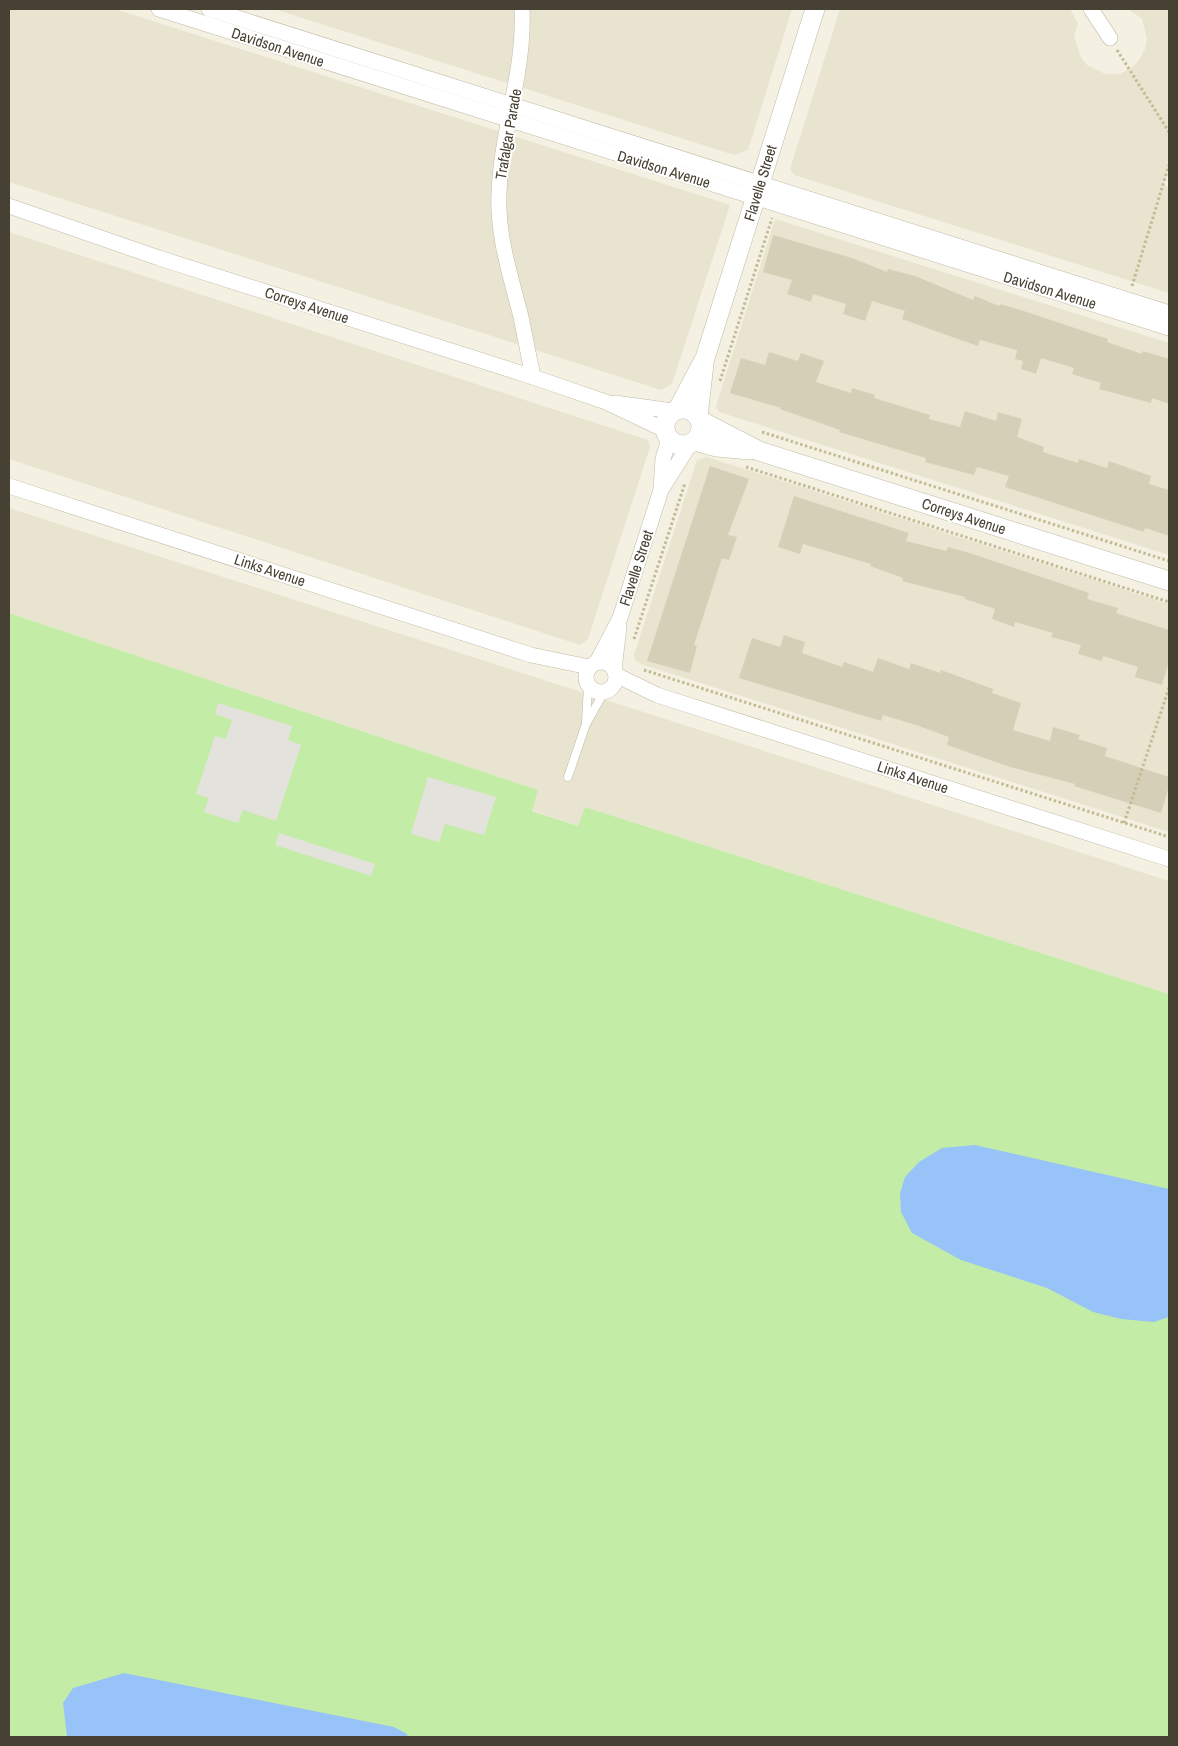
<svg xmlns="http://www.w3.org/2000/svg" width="1178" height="1746" viewBox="0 0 1178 1746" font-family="'Archivo Narrow',sans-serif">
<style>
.residential{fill:#e8e4d0}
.green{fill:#c3eda6}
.parking{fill:#e3e2dc}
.water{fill:#97c3f8}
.building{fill:#d6cfb7}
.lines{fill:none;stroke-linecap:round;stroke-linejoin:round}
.service-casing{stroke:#c0bba5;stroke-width:9}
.minor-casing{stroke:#c0bba5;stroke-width:16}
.tertiary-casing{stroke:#c0bba5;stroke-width:20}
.path{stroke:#c4ba94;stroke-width:3;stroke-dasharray:2.5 2.5;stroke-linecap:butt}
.service{stroke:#fff;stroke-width:8}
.minor{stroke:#fff;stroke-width:15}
.tertiary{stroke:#fff;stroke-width:19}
.labels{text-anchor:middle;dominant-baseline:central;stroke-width:4;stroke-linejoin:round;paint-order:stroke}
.street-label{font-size:15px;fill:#464133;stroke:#fff}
</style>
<rect width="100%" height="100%" fill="#f4f1e3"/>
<g class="residential">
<polygon points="9,9 115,9 730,205 672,384 661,390 9,182"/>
<polygon points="274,9 792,9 748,150 734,155"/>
<polygon points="840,9 1070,9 1078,24 1074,36 1081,57 1087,65 1105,74 1120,74 1131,68 1139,60 1145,49 1147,39 1142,19 1129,9 1169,9 1169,167 1163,185 1169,187 1169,293 794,175 790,169"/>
<polygon points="775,219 1169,343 1169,555 719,412 716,406"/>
<polygon points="9,232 648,440 650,447 588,639 580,645 9,459"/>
<polygon points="707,457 1169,604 1169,832 641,664 635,660 634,655 697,460"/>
<polygon points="9,508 1169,881 1169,994 585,807 578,826 532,810 538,790 9,613"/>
</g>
<polygon class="green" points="9,613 538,790 532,811 578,826 585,807 1169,994 1169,1737 9,1737"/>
<g class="parking">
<polygon points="218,703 292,726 288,740 301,745 276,821 243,810 238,823 204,812 209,798 196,794 215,736 226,739 232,720 215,714"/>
<polygon points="428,777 496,797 484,835 445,824 439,842 411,834"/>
<polygon points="279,833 375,864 371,876 275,845"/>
</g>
<g class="water">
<polygon points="975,1145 1169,1189 1169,1317 1154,1322 1121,1319 1093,1312 1047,1288 961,1260 912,1233 901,1212 900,1193 905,1177 919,1162 942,1148"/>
<polygon points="124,1673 394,1727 407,1734 408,1737 67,1737 63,1703 73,1688"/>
</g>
<g class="building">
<polygon points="773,235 852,258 887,272 888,269 915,276 973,300 975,296 999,306 1000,304 1021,310 1108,339 1107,342 1142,354 1143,351 1169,359 1169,404 1152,398 1151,403 1099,389 1101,383 1072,374 1074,368 1041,358 1036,374 1021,369 1023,361 1015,359 1017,350 980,340 978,346 955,338 902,319 905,311 872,301 865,321 843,314 846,304 813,294 811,302 787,294 792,280 763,272"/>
<polygon points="769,352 798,361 801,353 824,361 816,382 851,393 852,388 875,395 874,398 930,415 929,419 960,427 965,411 996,421 998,412 1022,419 1017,437 1044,447 1043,452 1078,463 1079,459 1107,468 1109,461 1151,476 1149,484 1169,490 1169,536 1145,528 1144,532 1005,487 1009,476 977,467 974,475 925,462 926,458 839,432 840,430 780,409 781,408 730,393 741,358 765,365"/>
<polygon points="710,466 749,479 728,535 737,537 729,560 722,558 694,645 697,646 690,673 647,661"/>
<polygon points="794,496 909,533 906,541 946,551 948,547 970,553 1089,593 1087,599 1118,608 1116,613 1169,630 1169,661 1162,685 1135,677 1138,667 1103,656 1102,661 1078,654 1081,645 1051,637 1053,633 1015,622 1014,627 992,619 995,609 965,599 965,597 902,581 903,578 870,566 871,564 803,544 800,554 778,547"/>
<polygon points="784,635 805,642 802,653 842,667 844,662 873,672 878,658 909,669 911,663 940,673 941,670 993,689 992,693 1021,703 1013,730 1050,741 1053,727 1080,735 1078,739 1107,748 1105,756 1169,777 1169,786 1161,813 1074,786 1075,784 1010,767 947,745 949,737 916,725 883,715 881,721 739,678 752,638 780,647"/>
</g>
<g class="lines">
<g class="service-casing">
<g id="service">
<polyline points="586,722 588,686"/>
<polyline points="568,777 586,724 604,692"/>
</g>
</g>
<g class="minor-casing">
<g id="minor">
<polyline points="159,9 1169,328"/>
<polyline points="209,9 1169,313"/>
<path d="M522 9C525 72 501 131 499 194 497 236 511 277 521 317 525 337 529 357 533 377"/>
<polyline points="1091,9 1110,38"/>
<polyline points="9,206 159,258 533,377 606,402 665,430"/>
<polyline points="615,403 673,411"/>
<polyline points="9,486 531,655 589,667"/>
<polyline points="661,488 663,459 669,439"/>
<circle cx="601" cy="677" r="15"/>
<polyline points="597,662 620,618 661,490 690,444"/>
<polyline points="614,669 619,627"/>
<polyline points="616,675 657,695 1169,859"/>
</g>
</g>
<g class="tertiary-casing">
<g id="tertiary">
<circle cx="683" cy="427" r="18"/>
<polyline points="678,409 705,358 815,9"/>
<polyline points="698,416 704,364"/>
<polyline points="701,421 759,451 1169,581"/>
<polyline points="695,441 717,447 750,450"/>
</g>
</g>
<g class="path">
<polyline points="1117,50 1169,132"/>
<polyline points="1132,286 1169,165"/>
<polyline points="720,381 772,218"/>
<polyline points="762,432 1169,561"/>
<polyline points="746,467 1169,602"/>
<polyline points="634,639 685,483"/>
<polyline points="644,670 1169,837"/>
<polyline points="1124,823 1169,688"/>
</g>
<use href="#service" class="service"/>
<use href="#minor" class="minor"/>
<use href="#tertiary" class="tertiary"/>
</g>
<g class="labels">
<g class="street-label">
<text transform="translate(278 47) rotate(18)">Davidson Avenue</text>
<text transform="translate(508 134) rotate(-80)">Trafalgar Parade</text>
<text transform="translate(664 169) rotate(17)">Davidson Avenue</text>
<text transform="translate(760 183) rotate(-73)">Flavelle Street</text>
<text transform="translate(1050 290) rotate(17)">Davidson Avenue</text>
<text transform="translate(307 305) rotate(18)">Correys Avenue</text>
<text transform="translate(964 516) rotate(18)">Correys Avenue</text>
<text transform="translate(636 568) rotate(-72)">Flavelle Street</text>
<text transform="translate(270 570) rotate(18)">Links Avenue</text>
<text transform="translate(913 777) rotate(18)">Links Avenue</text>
</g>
</g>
<rect width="1178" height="1746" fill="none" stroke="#464133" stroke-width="20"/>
</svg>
